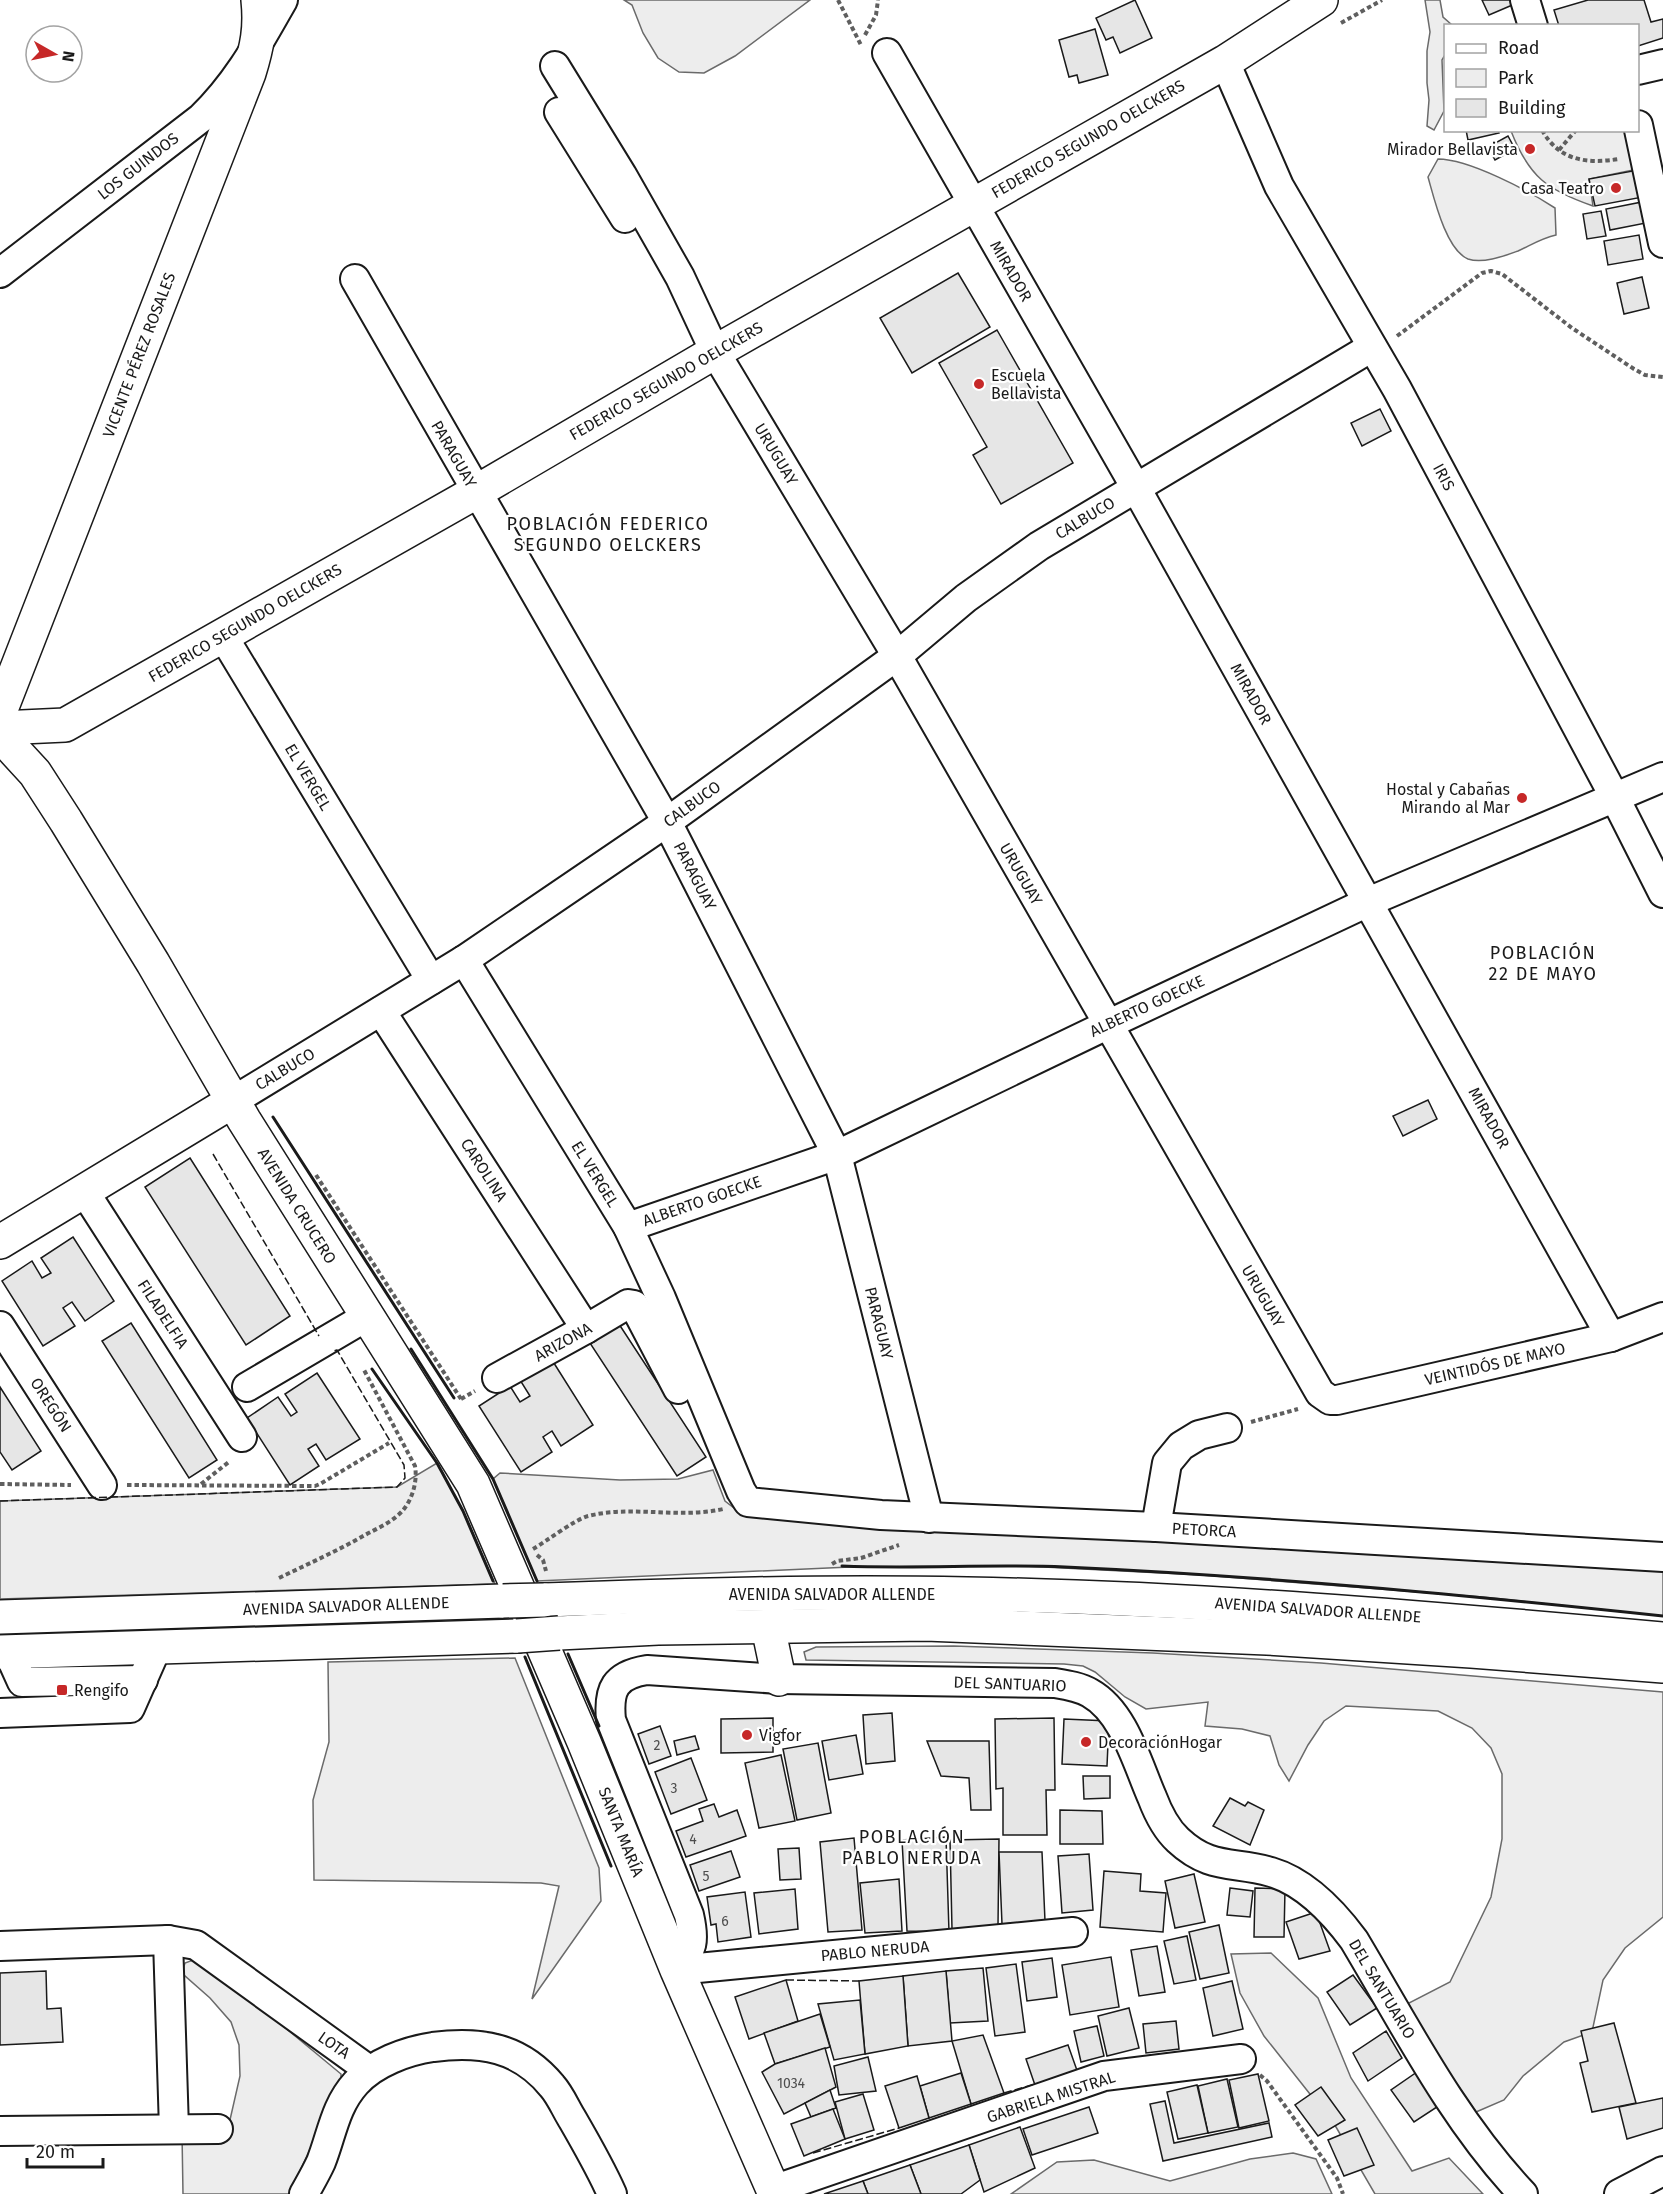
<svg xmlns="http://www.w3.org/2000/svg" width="1663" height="2194" viewBox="0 0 1663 2194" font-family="'Fira Sans',sans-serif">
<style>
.green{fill:#ededed;stroke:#6a6a6a;stroke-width:1.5}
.building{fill:#e6e6e6;stroke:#1a1a1a;stroke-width:1.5}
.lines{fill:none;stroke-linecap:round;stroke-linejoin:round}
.minor-casing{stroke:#1a1a1a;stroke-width:32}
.major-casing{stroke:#1a1a1a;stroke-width:36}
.highway-casing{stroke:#1a1a1a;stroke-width:36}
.path{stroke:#5f5f5f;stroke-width:4;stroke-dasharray:4.5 3;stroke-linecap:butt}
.minor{stroke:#fff;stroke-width:28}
.major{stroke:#fff;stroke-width:33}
.highway{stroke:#fff;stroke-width:33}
.highway-bridge-casing{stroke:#1a1a1a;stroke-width:36;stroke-linecap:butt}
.highway-bridge{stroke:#fff;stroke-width:33}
.fence{stroke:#1a1a1a;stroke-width:1.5;stroke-dasharray:8 3;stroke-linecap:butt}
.wall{stroke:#1a1a1a;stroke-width:3}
.poi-dot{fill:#c62828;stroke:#fff;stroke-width:2}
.labels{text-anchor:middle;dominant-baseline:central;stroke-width:4.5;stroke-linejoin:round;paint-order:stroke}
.number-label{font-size:14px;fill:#4d4d4d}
.street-label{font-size:16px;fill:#1a1a1a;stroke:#fff}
.poi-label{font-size:16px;fill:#1a1a1a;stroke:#fff;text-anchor:start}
.neighbourhood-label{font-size:18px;letter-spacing:1.5px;fill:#1a1a1a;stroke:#fff}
</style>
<rect width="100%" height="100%" fill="#fff"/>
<g class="green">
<polygon points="624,0 810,0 735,56 704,73 679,72 658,58 643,33 632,5"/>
<polygon points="1425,0 1440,0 1443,17 1452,25 1446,26 1445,55 1442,60 1444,111 1434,130 1427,126 1429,100 1427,83 1427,51 1430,32"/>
<path d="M1511 131H1629L1638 169 1589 179 1593 206C1547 190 1529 177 1511 131Z"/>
<path d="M1438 159C1469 159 1529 191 1555 208L1556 235C1542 238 1531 245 1518 251 1504 256 1483 264 1468 259 1446 250 1434 198 1428 177Z"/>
<polygon points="437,1463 463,1511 495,1584 0,1599 0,1501 397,1487"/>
<polygon points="713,1470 725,1501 738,1511 1663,1569 1663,1616 1482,1597 1201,1575 1024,1566 850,1567 537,1581 493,1479 500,1473 620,1480 678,1479"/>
<polygon points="954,1646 1153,1653 1321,1663 1663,1692 1663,1917 1625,1948 1603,1980 1592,2032 1564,2042 1523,2076 1504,2100 1476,2112 1425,2038 1407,2004 1450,1982 1491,1897 1502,1839 1502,1774 1491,1748 1472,1728 1438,1711 1346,1706 1324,1721 1308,1745 1289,1781 1279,1765 1270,1736 1242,1729 1205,1726 1208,1702 1146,1709 1125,1697 1095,1672 1083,1666 1064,1664 806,1660 804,1652 816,1647"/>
<polygon points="515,1658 599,1868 601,1901 532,1999 559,1886 541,1883 314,1880 313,1800 329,1742 328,1662"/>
<polygon points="1271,1953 1318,1998 1351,2078 1412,2171 1449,2158 1483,2194 1375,2194 1336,2127 1264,2036 1240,1993 1231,1954"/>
<polygon points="193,1960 265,2011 341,2074 341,2092 314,2141 289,2194 183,2194 182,2133 227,2133 240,2076 239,2045 231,2022 210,1998 184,1975 183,1969 185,1963"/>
<polygon points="1293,2153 1316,2159 1332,2194 1011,2194 1057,2162 1094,2160 1170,2181 1250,2159"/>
</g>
<g class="building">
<polygon points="1135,0 1152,38 1120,53 1113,37 1106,40 1096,18"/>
<polygon points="1482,0 1516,0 1517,3 1489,15"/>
<polygon points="1588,0 1644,0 1651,22 1663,19 1663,38 1638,46 1638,26 1559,26 1554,10"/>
<polygon points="1095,29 1108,75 1079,83 1077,75 1069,77 1059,40"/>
<polygon points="1466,130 1498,130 1499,133 1468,140"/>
<polygon points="1508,136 1515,149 1495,160 1488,147"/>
<polygon points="1638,170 1643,197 1595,206 1589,179"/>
<polygon points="1642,202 1646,223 1610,230 1606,209"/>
<polygon points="1601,211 1606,236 1587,239 1583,214"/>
<polygon points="1639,235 1643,259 1608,265 1604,241"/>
<polygon points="958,273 990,327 912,373 880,318"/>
<polygon points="1642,277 1649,308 1624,314 1617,283"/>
<polygon points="997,330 1073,463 1001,504 973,455 987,447 939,363"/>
<polygon points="1380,409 1391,431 1362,446 1351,423"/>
<polygon points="1428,1100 1437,1119 1403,1136 1393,1116"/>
<polygon points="190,1158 290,1316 246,1345 145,1187"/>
<polygon points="73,1237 114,1301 85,1321 72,1302 63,1308 75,1326 43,1346 2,1281 32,1261 42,1278 51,1273 41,1258"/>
<polygon points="615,1318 706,1457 677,1476 586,1337"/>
<polygon points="131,1323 217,1460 189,1478 102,1341"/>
<polygon points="552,1360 593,1425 561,1446 552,1431 543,1437 552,1452 521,1472 479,1406 510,1386 520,1402 530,1396 520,1380"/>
<polygon points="317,1373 360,1439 326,1460 316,1444 308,1449 319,1466 290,1485 247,1418 278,1397 291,1416 297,1412 285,1394"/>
<polygon points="0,1387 41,1451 12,1470 0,1452"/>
<polygon points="892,1713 895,1761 866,1764 863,1715"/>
<polygon points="773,1718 773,1752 721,1753 721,1719"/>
<polygon points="1054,1718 1055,1790 1046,1790 1047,1835 1003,1835 1003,1788 996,1789 995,1719"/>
<polygon points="1064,1719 1109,1721 1107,1766 1062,1764"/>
<polygon points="660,1726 671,1756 649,1764 638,1734"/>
<polygon points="856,1735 863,1774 829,1780 822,1741"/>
<polygon points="695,1736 699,1749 677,1755 674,1741"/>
<polygon points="927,1741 989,1741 991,1810 971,1810 969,1778 941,1776"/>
<polygon points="818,1743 831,1813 797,1820 783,1749"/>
<polygon points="781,1755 795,1821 759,1828 745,1763"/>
<polygon points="691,1758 707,1800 671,1814 655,1772"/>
<polygon points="1083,1776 1110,1776 1110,1798 1084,1799"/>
<polygon points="1230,1798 1245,1806 1248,1802 1264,1810 1250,1845 1213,1826"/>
<polygon points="714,1804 719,1817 737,1810 746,1836 686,1857 676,1831 703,1821 699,1809"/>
<polygon points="1060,1810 1102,1811 1103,1844 1060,1844"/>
<polygon points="946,1837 949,1932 907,1931 902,1840"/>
<polygon points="854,1838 862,1930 828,1932 820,1842"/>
<polygon points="999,1839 998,1926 952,1929 950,1840"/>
<polygon points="799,1848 801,1879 780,1880 778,1849"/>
<polygon points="731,1851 740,1877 699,1891 690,1865"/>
<polygon points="999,1852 1042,1852 1045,1921 1002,1924"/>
<polygon points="1089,1854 1093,1910 1062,1913 1058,1856"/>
<polygon points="1104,1871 1141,1874 1140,1891 1166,1893 1163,1932 1100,1927"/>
<polygon points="1194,1874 1205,1922 1175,1928 1165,1881"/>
<polygon points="899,1879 902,1931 865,1933 860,1883"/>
<polygon points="1230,1888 1253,1891 1250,1917 1227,1915"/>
<polygon points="1255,1888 1285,1889 1284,1937 1254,1937"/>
<polygon points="795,1889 798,1929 759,1934 754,1893"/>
<polygon points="745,1892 751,1937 718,1942 716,1924 711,1925 707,1897"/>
<polygon points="1316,1912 1330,1951 1299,1959 1286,1922"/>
<polygon points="1219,1925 1229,1973 1200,1979 1189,1932"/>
<polygon points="1187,1936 1196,1980 1174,1984 1164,1941"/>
<polygon points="1157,1946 1165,1992 1139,1996 1131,1950"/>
<polygon points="1111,1957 1119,2007 1070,2015 1062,1965"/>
<polygon points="1052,1958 1057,1997 1027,2001 1022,1962"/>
<polygon points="1016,1964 1025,2032 995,2036 986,1968"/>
<polygon points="983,1968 988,2021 950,2023 946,1971"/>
<polygon points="46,1971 47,2009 61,2008 63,2042 0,2045 0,1973"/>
<polygon points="946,1971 952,2041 908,2046 903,1976"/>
<polygon points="1353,1975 1377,2008 1350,2025 1327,1992"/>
<polygon points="903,1976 908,2046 865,2054 859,1981"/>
<polygon points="786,1980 798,2021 749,2039 735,1997"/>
<polygon points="1232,1981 1243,2029 1213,2036 1203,1988"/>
<polygon points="860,2000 865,2054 834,2060 818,2004"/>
<polygon points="1129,2008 1139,2048 1107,2056 1098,2016"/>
<polygon points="820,2014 830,2047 775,2064 764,2033"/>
<polygon points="1176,2021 1179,2049 1146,2053 1143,2024"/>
<polygon points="1614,2023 1636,2103 1592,2112 1580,2063 1588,2061 1581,2031"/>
<polygon points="1097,2026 1104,2056 1081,2062 1074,2031"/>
<polygon points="1386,2031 1402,2058 1368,2081 1353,2053"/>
<polygon points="983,2035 1004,2093 971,2104 952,2041"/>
<polygon points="1068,2045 1079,2076 1037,2091 1026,2059"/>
<polygon points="825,2048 836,2087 784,2114 762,2072 775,2064"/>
<polygon points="868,2057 876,2091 839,2095 834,2066"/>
<polygon points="1417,2072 1440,2105 1414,2122 1391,2090"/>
<polygon points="961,2073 971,2104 929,2118 920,2086"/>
<polygon points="1258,2074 1269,2121 1239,2128 1229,2080"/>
<polygon points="917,2076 929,2118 899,2128 885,2086"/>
<polygon points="1227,2079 1238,2127 1208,2133 1198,2086"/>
<polygon points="1197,2085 1208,2133 1178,2139 1167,2092"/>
<polygon points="1321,2087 1345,2120 1318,2136 1295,2105"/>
<polygon points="830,2090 836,2108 811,2117 805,2103"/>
<polygon points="863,2094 874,2130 845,2139 835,2102"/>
<polygon points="1663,2098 1663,2128 1627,2139 1619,2107"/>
<polygon points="1165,2101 1174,2143 1269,2123 1272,2137 1163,2161 1150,2104"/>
<polygon points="1089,2107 1098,2133 1032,2155 1023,2129"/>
<polygon points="833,2109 845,2139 804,2156 791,2124"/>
<polygon points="1020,2127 1035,2168 984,2192 969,2145"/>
<polygon points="1357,2128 1374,2165 1344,2176 1328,2140"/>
<polygon points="969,2145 980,2180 961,2194 921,2194 910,2165"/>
<polygon points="910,2165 921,2194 868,2194 863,2181"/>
<polygon points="863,2181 868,2194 824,2194"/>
</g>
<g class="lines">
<g class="minor-casing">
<g id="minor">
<polyline points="1525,0 1533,26"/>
<polyline points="887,53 1136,488 1611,1337"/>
<polyline points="1225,62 1279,186 1397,389 1615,798 1663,893"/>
<polyline points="555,66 622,175 680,277 715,352 897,656 1320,1393 1330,1400 1337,1400 1611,1337 1663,1317"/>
<polyline points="1638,70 1663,64"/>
<polyline points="559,112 625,218"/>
<polyline points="1638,125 1663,243"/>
<path d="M0 273 201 118C238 82 258 44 283 0"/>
<polyline points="355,279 667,822 837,1155 929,1518"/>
<polyline points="223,636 431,980"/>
<polyline points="464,960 628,1227 661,1298 741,1491 748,1502 881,1515 1156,1527 1663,1557"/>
<polyline points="381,1011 586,1329"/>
<polyline points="233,1101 464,960 667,822 897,656 966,598 1039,546 1372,347"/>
<polyline points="84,1191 242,1437"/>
<polyline points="628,1227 837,1155 1107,1025 1368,902 1663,777"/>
<polyline points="0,1326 102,1485"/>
<polyline points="497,1378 586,1329 628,1304 634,1305 678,1389"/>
<polyline points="247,1387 366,1317"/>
<polyline points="1156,1527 1167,1463 1181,1446 1199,1435 1227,1428"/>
<polyline points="8,1651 22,1682 143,1680"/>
<polyline points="0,1713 130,1708 157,1647"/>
<polyline points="168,1940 174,2129"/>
<polyline points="0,1946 168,1940 196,1945 369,2070"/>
<path d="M677 1970C693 1949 695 1941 689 1915L611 1720C608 1689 615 1675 647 1670L779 1679 1055 1683C1067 1685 1080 1687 1090 1693 1124 1712 1137 1763 1152 1797 1158 1813 1165 1828 1178 1840 1210 1870 1233 1861 1271 1872 1305 1882 1334 1913 1354 1940 1406 2027 1453 2120 1523 2194"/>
<polyline points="677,1970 1073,1932"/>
<polyline points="0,2131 218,2129"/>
<polyline points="773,2190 1104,2076 1241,2059"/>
<path d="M304 2194C310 2183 316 2173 321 2162 332 2134 335 2106 356 2083 374 2063 406 2051 433 2047 481 2041 520 2047 552 2086 560 2095 565 2107 571 2117 586 2143 600 2167 612 2194"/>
<polyline points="1619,2194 1663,2171"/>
</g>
</g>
<g class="major-casing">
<g id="major">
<path d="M0 712 249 73C257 47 261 28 258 0"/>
<polyline points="0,728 65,725 476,492 715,352 1225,62 1321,0"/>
<polyline points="0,735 35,773 66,821 153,963 244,1120 473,1484 584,1742 677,1970 775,2194"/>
<polyline points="0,1242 233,1101"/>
</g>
</g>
<g class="highway-casing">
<g id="highway">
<path d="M544 1600C685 1595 826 1591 967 1594 1200 1598 1431 1618 1663 1639"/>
<polyline points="0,1617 503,1601"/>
<polyline points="768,1627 779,1679"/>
<polyline points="559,1633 658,1628 926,1624 1267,1638 1471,1651 1663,1666"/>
<polyline points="0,1652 517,1636"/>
</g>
</g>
<g class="path">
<polyline points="838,0 861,45"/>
<polyline points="1341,23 1382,0"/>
<polyline points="865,35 876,15 878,0"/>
<path d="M1542 130C1559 161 1587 164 1619 159"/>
<polyline points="1559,150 1576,130"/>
<polyline points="1397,336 1482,273 1491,271 1502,274 1572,328 1634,369 1645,375 1663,377"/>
<polyline points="316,1175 461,1399"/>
<polyline points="461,1399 475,1391"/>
<polyline points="1251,1422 1298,1409"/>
<polyline points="0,1484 71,1485"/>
<polyline points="201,1484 230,1461"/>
<polyline points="127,1485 315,1486 320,1484 389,1443"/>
<path d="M533 1549C547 1541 574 1520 588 1516 632 1505 679 1519 723 1509"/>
<polyline points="537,1555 543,1560 546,1571"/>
<polyline points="832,1564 837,1561 861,1558 899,1545"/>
<path d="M279 1578C308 1564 337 1551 365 1535 376 1529 388 1524 397 1516 411 1505 418 1483 415 1466L364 1370"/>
<polyline points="1260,2075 1267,2081 1337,2178 1343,2194"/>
</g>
<use href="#minor" class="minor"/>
<use href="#major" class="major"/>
<use href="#highway" class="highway"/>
<g class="highway-bridge-casing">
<g id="highway-bridge">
<polyline points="503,1601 544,1600"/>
<polyline points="517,1636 559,1633"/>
</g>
</g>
<use href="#highway-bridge" class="highway-bridge"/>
<g class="fence">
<polyline points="213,1154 319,1336"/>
<polyline points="0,1501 397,1487 405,1478 404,1465 337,1350 334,1351"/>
<polyline points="786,1980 859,1981"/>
<polyline points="1004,2093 1035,2084"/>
<polyline points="813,2153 899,2128"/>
</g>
<g class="wall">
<polyline points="273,1117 454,1398"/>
<polyline points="411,1349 493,1479 537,1581"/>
<polyline points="372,1369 437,1463 463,1511 493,1581"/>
<path d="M842 1566C916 1569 991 1564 1065 1567 1265 1576 1464 1595 1663 1616"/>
<polyline points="568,1654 599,1726"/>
<polyline points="525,1657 611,1866"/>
</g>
</g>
<g class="poi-dot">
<circle cx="1530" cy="149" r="6"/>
<circle cx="1616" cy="188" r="6"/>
<circle cx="979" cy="384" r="6"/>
<circle cx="1522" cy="798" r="6"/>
<rect x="56" y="1684" width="12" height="12" rx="3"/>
<circle cx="747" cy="1735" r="6"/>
<circle cx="1086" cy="1742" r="6"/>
</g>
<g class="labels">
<g class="number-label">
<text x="657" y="1745">2</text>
<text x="674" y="1788">3</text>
<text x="693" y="1839">4</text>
<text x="706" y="1876">5</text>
<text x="725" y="1921">6</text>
<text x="791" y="2083">1034</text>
</g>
<g class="street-label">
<text transform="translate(1088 139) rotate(-30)">FEDERICO SEGUNDO OELCKERS</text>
<text transform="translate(138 166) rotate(-38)">LOS GUINDOS</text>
<text transform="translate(1011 271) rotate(60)">MIRADOR</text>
<text transform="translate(139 355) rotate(-69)">VICENTE PÉREZ ROSALES</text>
<text transform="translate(666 381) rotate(-30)">FEDERICO SEGUNDO OELCKERS</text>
<text transform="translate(454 454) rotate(60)">PARAGUAY</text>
<text transform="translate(776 454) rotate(59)">URUGUAY</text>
<text transform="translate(1444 477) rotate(62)">IRIS</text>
<text transform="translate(1085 518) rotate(-31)">CALBUCO</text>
<text transform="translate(245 623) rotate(-30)">FEDERICO SEGUNDO OELCKERS</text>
<text transform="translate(1251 694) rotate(61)">MIRADOR</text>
<text transform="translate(308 777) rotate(59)">EL VERGEL</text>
<text transform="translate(692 804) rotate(-36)">CALBUCO</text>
<text transform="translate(1021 874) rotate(60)">URUGUAY</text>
<text transform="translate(695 876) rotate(63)">PARAGUAY</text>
<text transform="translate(1147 1006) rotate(-25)">ALBERTO GOECKE</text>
<text transform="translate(285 1069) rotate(-31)">CALBUCO</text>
<text transform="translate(1489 1118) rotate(61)">MIRADOR</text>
<text transform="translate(484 1170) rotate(57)">CAROLINA</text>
<text transform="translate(595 1174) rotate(58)">EL VERGEL</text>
<text transform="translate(702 1201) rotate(-19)">ALBERTO GOECKE</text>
<text transform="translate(297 1206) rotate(58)">AVENIDA CRUCERO</text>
<text transform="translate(1263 1296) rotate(60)">URUGUAY</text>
<text transform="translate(163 1314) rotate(57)">FILADELFIA</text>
<text transform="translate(879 1323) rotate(76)">PARAGUAY</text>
<text transform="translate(563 1342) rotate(-29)">ARIZONA</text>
<text transform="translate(1495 1364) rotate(-13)">VEINTIDÓS DE MAYO</text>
<text transform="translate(51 1405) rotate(57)">OREGÓN</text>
<text transform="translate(1204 1530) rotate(3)">PETORCA</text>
<text x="832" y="1594">AVENIDA SALVADOR ALLENDE</text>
<text transform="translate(346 1606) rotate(-2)">AVENIDA SALVADOR ALLENDE</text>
<text transform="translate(1318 1610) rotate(4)">AVENIDA SALVADOR ALLENDE</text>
<text transform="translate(1010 1684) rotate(2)">DEL SANTUARIO</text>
<text transform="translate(621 1832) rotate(68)">SANTA MARÍA</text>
<text transform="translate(875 1951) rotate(-5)">PABLO NERUDA</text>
<text transform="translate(1382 1989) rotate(59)">DEL SANTUARIO</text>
<text transform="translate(334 2045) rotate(35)">LOTA</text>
<text transform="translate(1051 2097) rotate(-18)">GABRIELA MISTRAL</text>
</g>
<g class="poi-label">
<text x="1518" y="149" text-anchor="end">Mirador Bellavista</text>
<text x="1604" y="188" text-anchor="end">Casa Teatro</text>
<text x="991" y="375">Escuela<tspan x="991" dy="18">Bellavista</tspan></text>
<text x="1510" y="789" text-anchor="end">Hostal y Cabañas<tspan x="1510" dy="18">Mirando al Mar</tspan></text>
<text x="74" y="1690">Rengifo</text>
<text x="759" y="1735">Vigfor</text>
<text x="1098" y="1742">DecoraciónHogar</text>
</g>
<g class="neighbourhood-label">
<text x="608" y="524">POBLACIÓN FEDERICO<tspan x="608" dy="21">SEGUNDO OELCKERS</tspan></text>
<text x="1543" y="953">POBLACIÓN<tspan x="1543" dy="21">22 DE MAYO</tspan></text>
<text x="912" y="1837">POBLACIÓN<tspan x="912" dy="21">PABLO NERUDA</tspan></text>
</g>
</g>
<rect x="1444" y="24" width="195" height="108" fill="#ffffff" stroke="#a3a3a3" stroke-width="1.5"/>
<rect x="1456" y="44" width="30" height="9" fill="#ffffff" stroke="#a3a3a3" stroke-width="1.5"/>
<text x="1498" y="54" font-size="18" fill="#1a1a1a">Road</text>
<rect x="1456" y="69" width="30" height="18" fill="#ededed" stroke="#a3a3a3" stroke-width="1.5"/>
<text x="1498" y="84" font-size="18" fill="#1a1a1a">Park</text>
<rect x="1456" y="99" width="30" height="18" fill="#e6e6e6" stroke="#a3a3a3" stroke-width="1.5"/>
<text x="1498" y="114" font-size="18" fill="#1a1a1a">Building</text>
<g transform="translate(54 54) rotate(99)"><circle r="28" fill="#ffffff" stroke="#a3a3a3" stroke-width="1.5"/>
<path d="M0-4.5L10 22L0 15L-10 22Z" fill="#c62828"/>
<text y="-9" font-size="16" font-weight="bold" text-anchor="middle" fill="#1a1a1a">N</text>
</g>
<path d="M27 2158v9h76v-9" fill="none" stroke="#1a1a1a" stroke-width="3"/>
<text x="36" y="2158" font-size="18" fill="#1a1a1a" stroke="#ffffff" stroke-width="4.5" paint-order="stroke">20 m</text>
</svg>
